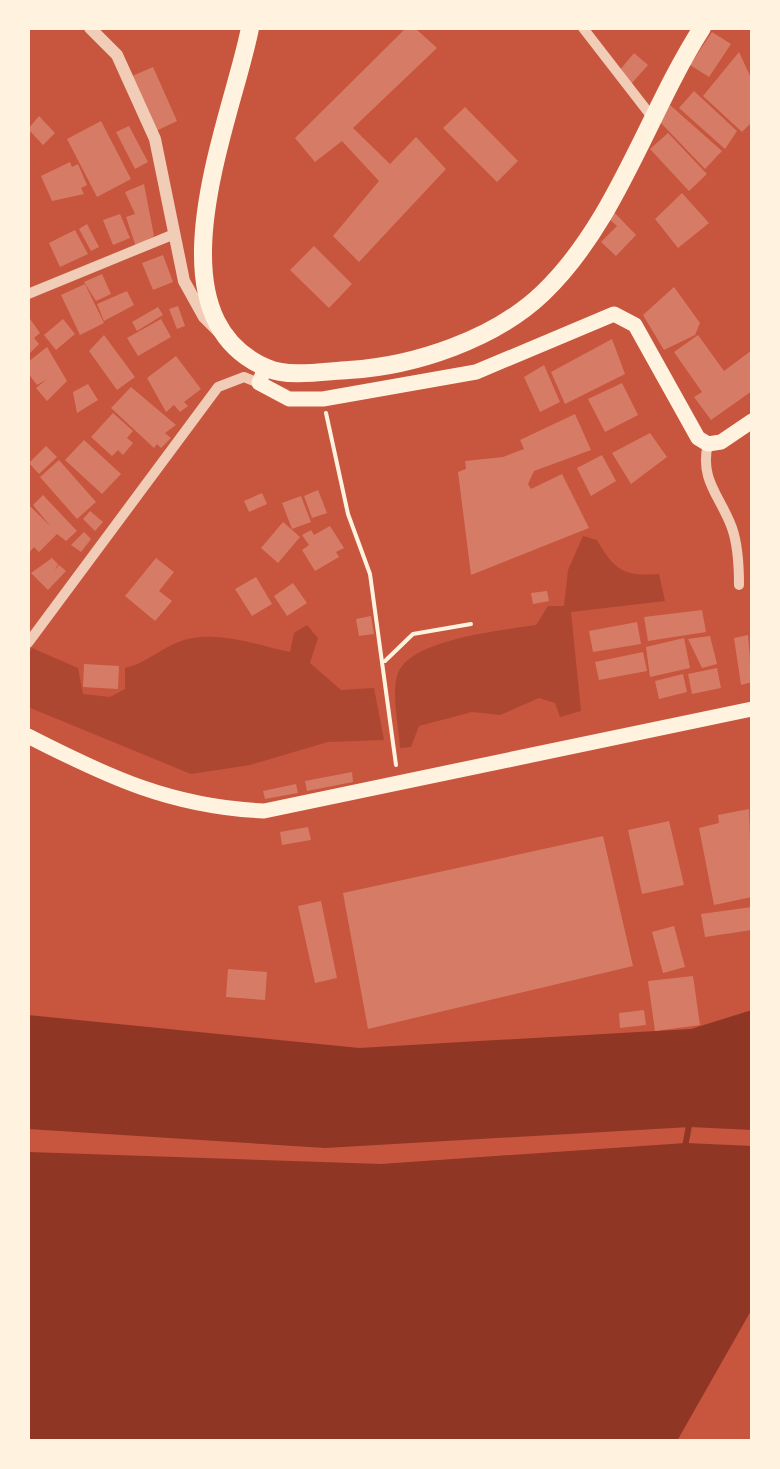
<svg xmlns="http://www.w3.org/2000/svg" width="780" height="1469" viewBox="0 0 780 1469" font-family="Quicksand,sans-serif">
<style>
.green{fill:#ae4732}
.water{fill:#8f3625}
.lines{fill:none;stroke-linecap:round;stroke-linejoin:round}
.stream{stroke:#8f3625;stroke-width:6}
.building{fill:#d67c66}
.path{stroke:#fff3e0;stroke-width:4}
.minor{stroke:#f1ccb7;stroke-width:10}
.tertiary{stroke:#f1ccb7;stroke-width:12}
.secondary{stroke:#fff3e0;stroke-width:15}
.trunk{stroke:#fff3e0;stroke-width:18}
</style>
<rect width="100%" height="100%" fill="#c8553d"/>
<g class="green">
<path d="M583 536 597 540C614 570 624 577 659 574L665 601 571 612 581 711 560 717 555 703 539 698 500 715 472 712 419 726 411 747 400 748C399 727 390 689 399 671 414 639 504 630 536 625L548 606H564L568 570Z"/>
<path d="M307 625 318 638 310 663 341 690 374 688 384 740 328 742 250 765 191 774 28 707V654L32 648 78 668 83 694 110 697 125 689V668C147 663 161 648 181 641 215 629 257 645 290 652L294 633Z"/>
</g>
<g class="water">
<polygon points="752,1010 752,1130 690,1127 325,1148 28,1129 28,1015 359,1048 691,1029"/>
<polygon points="686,1143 752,1146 752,1309 677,1441 28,1441 28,1152 381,1164"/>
</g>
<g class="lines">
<polyline class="stream" points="685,1147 690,1120"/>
</g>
<g class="building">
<polygon points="406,28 415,28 437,48 353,128 390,164 416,137 446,169 359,262 333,236 379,181 342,141 315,162 295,138"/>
<polygon points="712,32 731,44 709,77 690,65"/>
<polygon points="739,52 752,80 752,122 742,132 703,96"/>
<polygon points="634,53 648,65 632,83 619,71"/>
<polygon points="153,67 177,121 154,132 130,77"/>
<polygon points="694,91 737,131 725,149 679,108"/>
<polygon points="670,105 722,151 705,169 659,121"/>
<polygon points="465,107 518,161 497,182 443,128"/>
<polygon points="39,116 55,133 43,145 28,129"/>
<polygon points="101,121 131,179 97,197 67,139"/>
<polygon points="129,126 148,162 135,169 116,132"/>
<polygon points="668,133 707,174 689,191 650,149"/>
<polygon points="70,162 72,167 78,164 87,185 81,188 84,194 52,201 41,176"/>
<polygon points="144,184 154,236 136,247 126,217 135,214 125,192"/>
<polygon points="682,193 709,223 678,248 655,219"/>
<polygon points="613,211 636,235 616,256 601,242 617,226 607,217"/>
<polygon points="120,214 130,238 113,245 103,220"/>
<polygon points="87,224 99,247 91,251 79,229"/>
<polygon points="75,230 88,254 60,267 49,243"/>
<polygon points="314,246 352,284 329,308 290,270"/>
<polygon points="163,255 173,282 153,290 142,263"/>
<polygon points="102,274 111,294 96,301 84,282"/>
<polygon points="85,284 104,323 80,335 61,295"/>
<polygon points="674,287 700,323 695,335 664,350 643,315"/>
<polygon points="127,291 134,305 104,321 97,304"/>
<polygon points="178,306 185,326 177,329 169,309"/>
<polygon points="158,307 163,315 137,331 132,322"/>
<polygon points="28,316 40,333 34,338 39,344 28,355"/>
<polygon points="63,319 75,334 56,350 44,335"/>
<polygon points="161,319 171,337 138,356 127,338"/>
<polygon points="104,335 135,377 117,390 89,351"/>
<polygon points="698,335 724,371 752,350 752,391 711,420 694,397 702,392 674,352"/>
<polygon points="612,339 625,374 565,404 551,372"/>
<polygon points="47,347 67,381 47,401 36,388 47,379 37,385 28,373 28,362"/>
<polygon points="176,356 201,389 184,402 188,406 180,412 174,405 166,412 147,378"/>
<polygon points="544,365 560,402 540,412 524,377"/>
<polygon points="622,383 638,415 605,432 588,399"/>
<polygon points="88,384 98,400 77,413 73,392"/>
<polygon points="131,387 176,425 165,433 171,438 161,448 157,444 154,448 111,408"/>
<polygon points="113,413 133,431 127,438 133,443 123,455 118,450 112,456 91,437"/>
<polygon points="575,414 591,450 534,471 528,484 531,489 562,474 589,528 471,575 458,472 466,469 465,461 503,457 524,449 520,440"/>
<polygon points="650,433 667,457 631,484 612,453"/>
<polygon points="84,440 121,474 102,494 65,460"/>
<polygon points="46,446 57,457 39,474 29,463"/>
<polygon points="602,455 616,481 591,496 577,468"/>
<polygon points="59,460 96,502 77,519 40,477"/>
<polygon points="318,490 327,513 312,518 304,496"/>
<polygon points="262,493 267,504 249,512 244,501"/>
<polygon points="43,495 77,531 66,541 57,534 39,552 34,547 28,554 28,504 51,527 33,505"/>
<polygon points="301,496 311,522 292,529 282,503"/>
<polygon points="90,511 103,522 95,531 83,519"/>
<polygon points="283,522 300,537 278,563 261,548"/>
<polygon points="330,526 344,548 336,552 339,557 315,571 302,550 309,545 302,535 311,530 314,535"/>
<polygon points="84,532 91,539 81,552 71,545"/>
<polygon points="52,558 58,564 55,570 59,565 66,571 48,590 31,573"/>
<polygon points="156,558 174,572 159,591 172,601 155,621 125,596"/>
<polygon points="256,577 272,604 252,616 235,589"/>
<polygon points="293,583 307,603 287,616 274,596"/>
<polygon points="547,591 549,601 533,604 531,593"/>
<polygon points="702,610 706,632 648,641 644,617"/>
<polygon points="371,616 374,634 359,636 356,619"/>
<polygon points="637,622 641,644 593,652 589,631"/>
<polygon points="748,635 752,682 741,685 734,638"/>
<polygon points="710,636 717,664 702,668 688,639"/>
<polygon points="684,638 690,668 650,677 646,647"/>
<polygon points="643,652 647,671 599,680 595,662"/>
<polygon points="84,664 119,666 118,689 83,687"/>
<polygon points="717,668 721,688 692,694 688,674"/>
<polygon points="683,674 687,692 659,699 655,681"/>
<polygon points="352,772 353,782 307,791 305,781"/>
<polygon points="296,784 298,793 265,799 263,791"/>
<polygon points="749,809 752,897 714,905 699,828 719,823 718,815"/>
<polygon points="669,821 684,885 642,894 628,830"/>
<polygon points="308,827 311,840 282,845 280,832"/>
<polygon points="603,836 633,966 368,1029 343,893"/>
<polygon points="321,901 337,978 315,983 298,906"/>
<polygon points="752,907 752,930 705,937 701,914"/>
<polygon points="674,926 685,967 663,973 652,932"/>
<polygon points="228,969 267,972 265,1000 226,997"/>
<polygon points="693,976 700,1025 655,1031 648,981"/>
<polygon points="644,1010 646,1025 620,1028 619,1013"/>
</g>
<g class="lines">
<g class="path">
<polyline points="326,413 348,514 370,574 396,765"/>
<polyline points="385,661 413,634 471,624"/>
</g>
<g class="minor">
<polyline points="583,28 652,117"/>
<polyline points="28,294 172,235"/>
<path d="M708 444C699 480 721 497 732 528 738 545 739 566 739 585"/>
<polyline points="28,643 218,387 244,377 259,383"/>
</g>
<polyline class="tertiary" points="90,28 117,55 155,139 184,281 204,317 218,331"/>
<g class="secondary">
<polyline points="265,368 259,383 289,399 323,399 476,372 614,314 635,325 698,438 708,444 721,442 752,421"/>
<path d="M28 736C108 777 172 807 264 811L752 709"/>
</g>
<path class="trunk" d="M250 28C233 117 144 316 267 368 289 378 326 371 349 370 415 366 495 339 543 293 617 222 648 112 702 28"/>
</g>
<rect width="780" height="1469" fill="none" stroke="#fff3e0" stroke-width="60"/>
</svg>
